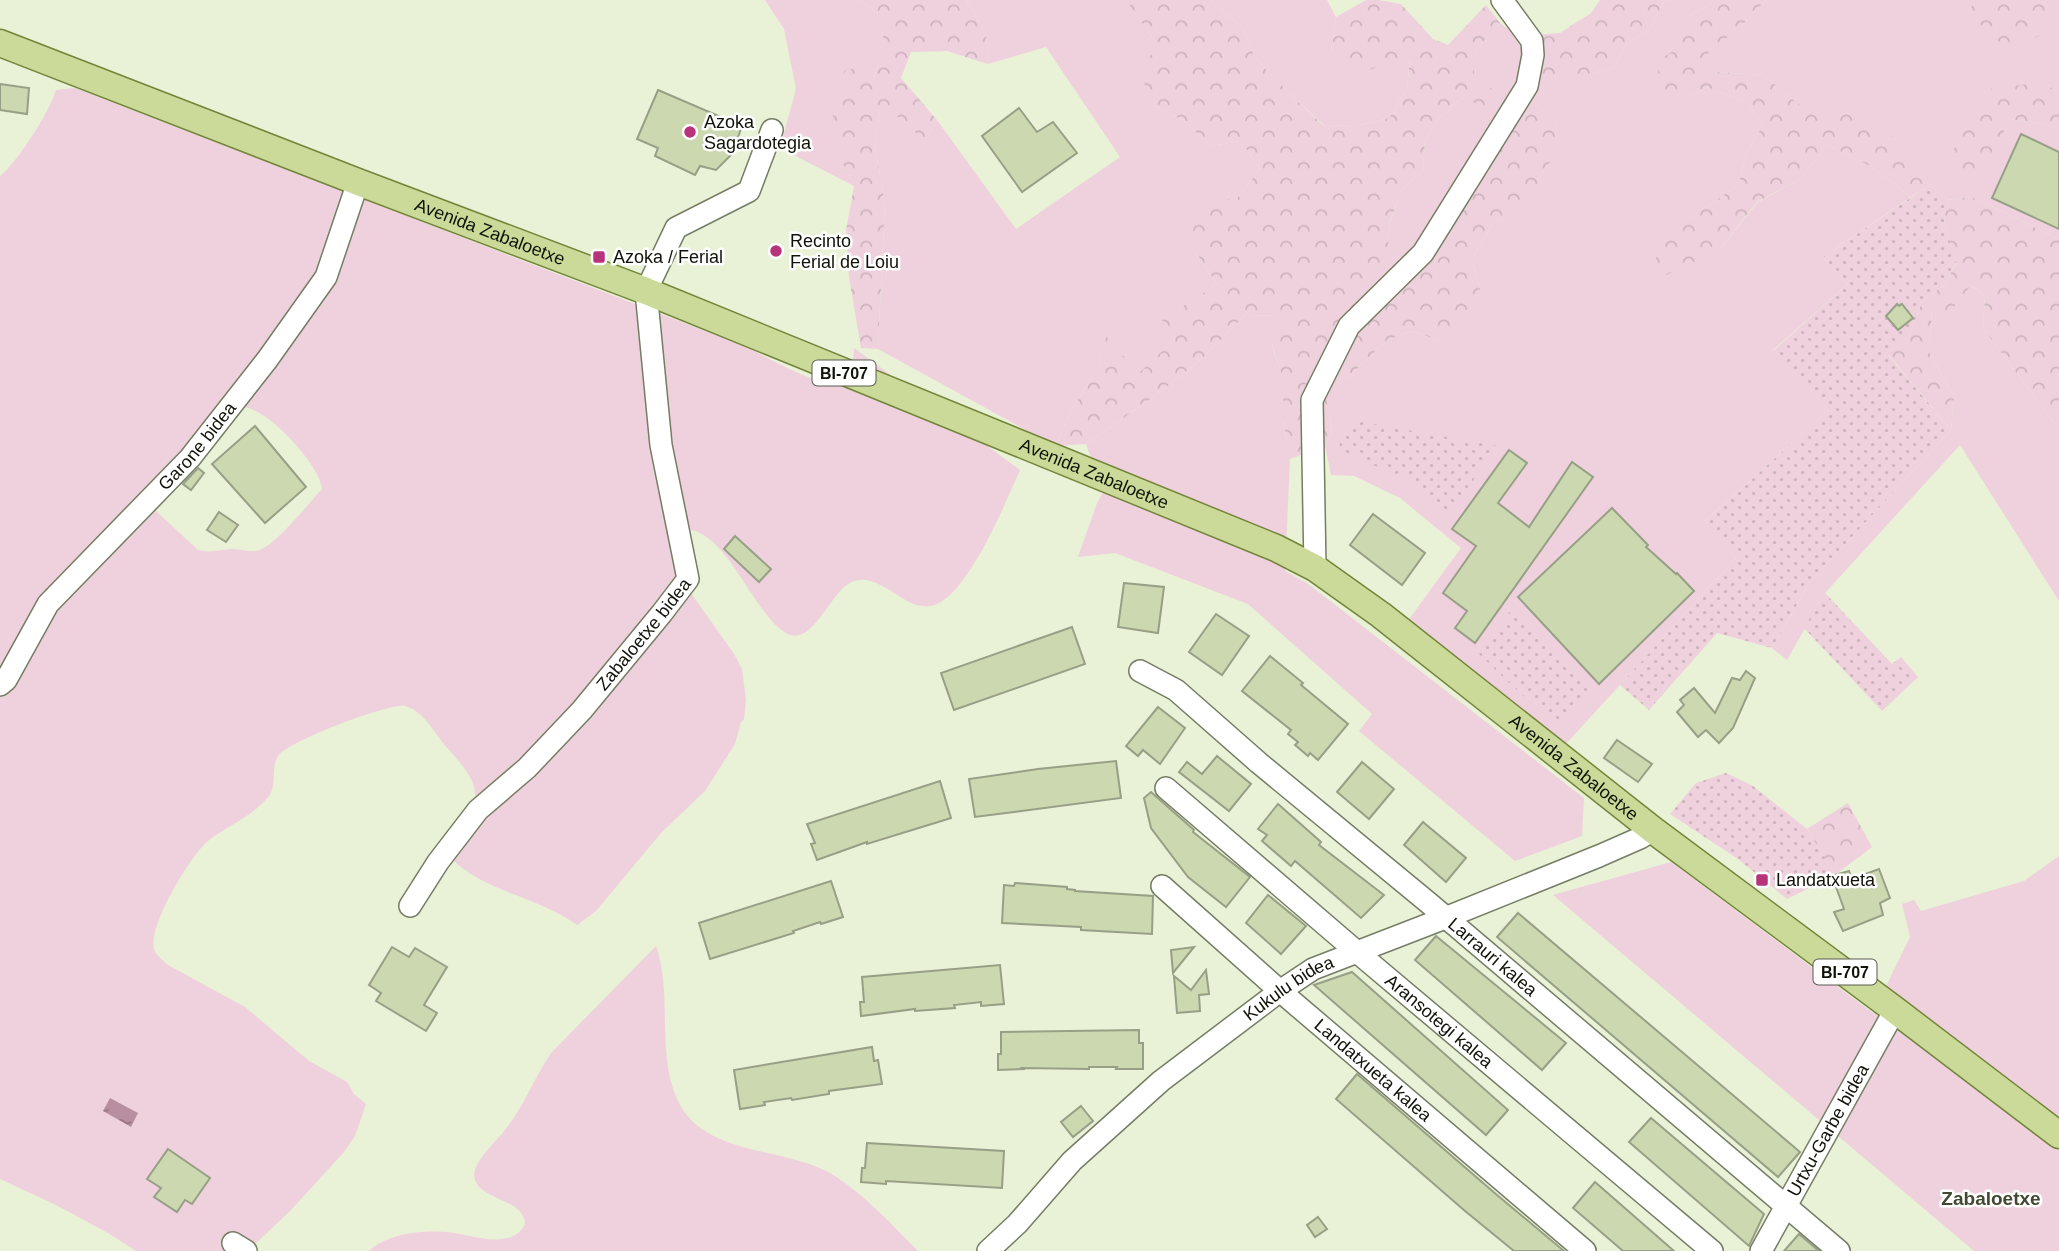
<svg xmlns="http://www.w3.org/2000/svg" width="2059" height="1251" viewBox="0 0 2059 1251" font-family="Arial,sans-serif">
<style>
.grass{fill:#efd1dd;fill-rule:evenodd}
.forest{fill:url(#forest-crowns)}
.park{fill:url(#park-dots)}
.water{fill:url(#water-ripples)}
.building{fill:#ccd8b0;stroke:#979f86;stroke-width:2}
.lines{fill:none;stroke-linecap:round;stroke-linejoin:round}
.minor-casing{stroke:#757d65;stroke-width:24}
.major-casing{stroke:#73853a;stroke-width:29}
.minor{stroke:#fff;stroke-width:21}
.major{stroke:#cbda99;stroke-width:26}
.poi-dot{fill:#b7337a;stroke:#fff;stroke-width:2.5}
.labels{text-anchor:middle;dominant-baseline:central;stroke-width:5;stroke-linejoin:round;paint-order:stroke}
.shield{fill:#fff;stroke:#585a53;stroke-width:2}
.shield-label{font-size:16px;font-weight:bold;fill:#101309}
.poi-label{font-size:18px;fill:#101309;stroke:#fff;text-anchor:start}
.street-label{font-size:18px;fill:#101309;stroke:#fff}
.neighbourhood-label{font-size:19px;font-weight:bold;fill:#424933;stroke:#fff}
</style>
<defs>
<pattern id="forest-crowns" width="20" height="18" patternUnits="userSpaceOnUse" patternTransform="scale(1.75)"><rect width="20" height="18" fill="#efd1dd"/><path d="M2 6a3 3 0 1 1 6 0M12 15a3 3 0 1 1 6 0" fill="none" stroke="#ccb3bc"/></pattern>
<pattern id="park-dots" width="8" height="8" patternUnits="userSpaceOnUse" patternTransform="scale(1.75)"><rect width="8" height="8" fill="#efd1dd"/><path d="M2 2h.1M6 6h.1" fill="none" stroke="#ccb3bc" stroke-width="1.8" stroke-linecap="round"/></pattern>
<pattern id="water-ripples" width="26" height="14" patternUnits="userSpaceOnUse" patternTransform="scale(1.75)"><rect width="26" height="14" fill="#b88fa0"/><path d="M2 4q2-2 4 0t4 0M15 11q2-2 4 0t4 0" fill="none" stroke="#947481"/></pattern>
</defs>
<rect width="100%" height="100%" fill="#e9f1d6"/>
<g class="grass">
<polygon points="765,0 859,0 877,13 884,41 874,78 837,151 854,186 780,148 796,89 784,29"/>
<polygon points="966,0 1126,0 1159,47 1153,106 1183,120 1211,146 1241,141 1260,169 1237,198 1190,244 1217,284 1163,320 1175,339 1139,374 1106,337 1098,368 1072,409 1055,446 878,349 885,204 875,148 881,101 925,141 937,120 1016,229 1120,157 1046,47 988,64 986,33"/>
<polygon points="1211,0 1327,0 1336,17 1331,52 1410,58 1407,89 1389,118 1356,126 1324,125 1293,97 1255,58 1243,29"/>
<polygon points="1671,0 1716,0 1685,19 1688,97 1707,87 1747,102 1763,125 1748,150 1738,185 1684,222 1719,250 1758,202 1800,179 1828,145 1870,166 1911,197 1823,257 1848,284 1773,350 1829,410 1705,521 1736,558 1565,745 1407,622 1461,548 1400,498 1354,476 1331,475 1325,446 1332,431 1329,407 1329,387 1354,372 1387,340 1412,331 1441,341 1480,289 1472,259 1494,221 1521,218 1543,171 1560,148 1556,120 1538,100 1557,75 1584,75 1614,68 1625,46 1650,29 1664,2"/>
<polygon points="1766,0 1975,0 1968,13 2050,8 2039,0 2059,0 2059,94 2044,82 2010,119 2056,127 2059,125 2059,239 1972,197 1947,200 1930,184 1890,132 1806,110 1763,75 1715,72 1703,57 1740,27"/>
<polygon points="1500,23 1517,36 1526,67 1420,264 1386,256 1390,223 1402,189 1423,171 1425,140 1437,120 1461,98 1486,106 1474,73 1474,52"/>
<path d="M75 88 744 346C769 358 815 386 841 383L853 366 854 348 1020 470C1006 501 967 599 931 606 902 611 877 566 848 584 829 596 811 648 786 633 752 613 727 530 685 529L691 593 734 654 742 669 746 700 744 719 741 722 735 744 705 791 661 833 596 911 577 925C539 897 485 892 452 859L475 796C476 776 455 758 443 743 433 730 422 710 405 706 388 703 287 742 278 756 270 769 278 786 268 797 252 817 227 826 208 841 190 856 148 926 154 949 156 956 163 960 168 965L245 1007 309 1061 347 1082 354 1094 366 1104 355 1136 344 1152 291 1210 248 1251H136L108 1233 56 1205 0 1179V176C17 163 50 111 56 90ZM244 407C268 409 320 465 322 489 308 504 276 545 259 550 250 553 240 549 231 549 219 550 210 553 198 550L156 511 162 491 238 409Z"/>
<polygon points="1970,285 1985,296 1983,328 2059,430 2059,601 1960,445 1825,593 1787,660 1772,648 1810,582 1951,430 1954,397 1929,352 1932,308"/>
<polygon points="1245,315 1277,316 1272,346 1283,378 1283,420 1290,459 1285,571 1307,583 1584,798 1582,836 1515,861 1359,731 1372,714 1248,604 1115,553 1078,557 1097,503 1103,492 1086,444 1155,396 1205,356"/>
<polygon points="2059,856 2059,1251 1974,1251 1553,895 1671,862 1873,1013 1910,937 1902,904 1914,900 1921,911 2024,881"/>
<path d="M656 946C673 995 656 1051 677 1099 703 1158 788 1146 835 1176 866 1196 892 1225 918 1251H369C388 1233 422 1230 447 1232 472 1235 512 1251 525 1224 524 1199 483 1201 475 1180 469 1165 496 1142 504 1131 524 1107 534 1078 551 1053Z"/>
</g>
<g class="forest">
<polygon points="859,0 966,0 986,33 988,64 947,51 911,52 901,78 937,120 925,141 881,102 875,148 885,204 878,349 861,348 849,277 846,230 854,187 837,151 832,106 845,70 862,68 874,78 884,41 877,13"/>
<polygon points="1126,0 1211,0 1243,29 1255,58 1293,97 1323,125 1356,126 1389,118 1407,89 1410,59 1371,69 1331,52 1336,17 1366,0 1378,0 1401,4 1433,39 1448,45 1486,5 1500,23 1474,52 1474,73 1492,89 1486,107 1461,98 1437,120 1425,140 1423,171 1402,189 1390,222 1387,256 1420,264 1526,67 1512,53 1517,36 1560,33 1591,13 1600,0 1671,0 1664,2 1650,29 1625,46 1614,68 1584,75 1557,75 1539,100 1556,120 1561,148 1543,171 1521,219 1494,221 1472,259 1480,289 1465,320 1441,341 1412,331 1387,340 1354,372 1329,387 1329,407 1332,431 1325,446 1290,459 1283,420 1283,378 1272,345 1276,316 1245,315 1205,356 1155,396 1086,444 1055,446 1072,409 1098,368 1106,336 1139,373 1175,339 1162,320 1217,284 1190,244 1199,204 1237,198 1260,169 1241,141 1211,146 1183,120 1153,106 1138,68 1159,47"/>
<polygon points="1716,0 1766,0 1740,27 1704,57 1715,72 1763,75 1806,110 1848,103 1890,132 1931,184 1911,197 1870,166 1828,145 1800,179 1757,202 1719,250 1647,284 1658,252 1684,222 1738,185 1748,150 1763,125 1747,102 1707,87 1688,97 1659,89 1658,61 1682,45 1685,19"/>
<polygon points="1975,0 2039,0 2050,8 2047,33 2006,48 1968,13"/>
<polygon points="2044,82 2059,94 2059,125 2056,127 2010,119 1979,181 1944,166 1989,89"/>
<polygon points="1972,197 2059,239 2059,430 1983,328 1985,296 1971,285 1950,312 1932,308 1929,352 1954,397 1951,430 1889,355 1909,335 1922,302 1945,284 1956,263 1944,222 1947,200"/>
<polygon points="1848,803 1872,847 1835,875 1807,829"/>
</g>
<g class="park">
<polygon points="1931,184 1947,200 1944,222 1956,262 1945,284 1922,302 1909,335 1889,356 1951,430 1810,582 1772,648 1717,633 1649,710 1620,685 1736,558 1704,522 1829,410 1773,351 1848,284 1823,257"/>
<polygon points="1351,420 1498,446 1446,518 1416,481 1367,463 1338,448"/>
<polygon points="1825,593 1892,664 1901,657 1918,677 1882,711 1804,628"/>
<polygon points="1511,610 1589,690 1555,726 1479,654"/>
<polygon points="1726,773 1753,786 1807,829 1835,875 1787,899 1738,859 1670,814 1696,783"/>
</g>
<polygon class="water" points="110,1098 138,1113 131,1127 103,1111"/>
<g class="building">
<polygon points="0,84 29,88 27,114 0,110"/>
<polygon points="658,90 742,126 732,154 716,170 700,166 695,175 655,156 658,148 637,139"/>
<polygon points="1019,108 1037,132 1053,122 1077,153 1022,192 982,136"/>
<polygon points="2021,134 2059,152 2059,229 1992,198"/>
<polygon points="1897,304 1899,306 1902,304 1913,318 1898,330 1886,316"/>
<polygon points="255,426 306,487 265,523 212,464"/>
<polygon points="1509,450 1527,463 1498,503 1529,527 1572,462 1593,477 1475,643 1455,628 1467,611 1443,593 1476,546 1452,529"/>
<polygon points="198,468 204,473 191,490 183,484"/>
<polygon points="1612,508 1648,545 1646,547 1676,574 1677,573 1694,591 1599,684 1518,597"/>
<polygon points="219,512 238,525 226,542 207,530"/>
<polygon points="1373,514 1425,553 1402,585 1350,545"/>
<polygon points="735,536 771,569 759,582 724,549"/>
<polygon points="1124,583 1164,587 1158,633 1118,627"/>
<polygon points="1216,614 1249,636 1222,675 1189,652"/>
<polygon points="1072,627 1085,664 954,710 941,673"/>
<polygon points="1270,656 1303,683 1301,685 1348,724 1318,760 1310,753 1308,756 1295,745 1298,742 1288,734 1291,730 1242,691"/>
<polygon points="1746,671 1755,678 1733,728 1719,743 1706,730 1698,737 1677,712 1684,705 1680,700 1694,688 1715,713 1732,678 1740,680"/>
<polygon points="1158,707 1185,728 1160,764 1143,750 1138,756 1126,746"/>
<polygon points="1617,740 1652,764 1638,782 1604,758"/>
<polygon points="1217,756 1251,784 1229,811 1179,772 1187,762 1202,774"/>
<polygon points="1116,761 1121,798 975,817 969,779 1038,769"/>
<polygon points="1362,762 1394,789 1369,819 1337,792"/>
<polygon points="940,781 951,818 867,844 867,842 817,860 811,844 815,843 807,824"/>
<polygon points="1151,792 1194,830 1193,832 1250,877 1226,907 1188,877 1151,828 1144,798"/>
<polygon points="1278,804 1321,842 1319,845 1384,895 1361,918 1295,861 1291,866 1262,841 1267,835 1258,829"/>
<polygon points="1423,822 1466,858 1446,882 1404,845"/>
<polygon points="1879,869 1890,898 1880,903 1883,915 1843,931 1834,912 1844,909 1836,887 1839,885 1835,875 1849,871 1852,879"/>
<polygon points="831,881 843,917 821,924 820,922 793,931 794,933 710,959 699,923"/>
<polygon points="1015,883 1067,887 1067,889 1075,890 1075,891 1153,896 1152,934 1081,930 1081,927 1002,923 1004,885 1014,886"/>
<polygon points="1268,895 1306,926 1281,954 1246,923"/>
<polygon points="1518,913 1800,1152 1778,1177 1497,937"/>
<polygon points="1436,936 1566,1043 1542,1070 1415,960"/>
<polygon points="392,947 409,957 415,948 447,967 424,1005 437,1013 426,1031 376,1001 381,993 369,985"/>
<polygon points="1194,947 1173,973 1171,950"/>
<polygon points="1000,965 1004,1004 981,1006 981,1002 954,1005 955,1008 915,1011 915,1009 861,1016 860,1002 864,1002 862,977"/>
<polygon points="1206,970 1209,994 1199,995 1200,1011 1177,1013 1174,976 1191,990"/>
<polygon points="1352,972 1508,1110 1486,1135 1314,985"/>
<polygon points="1139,1030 1139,1043 1143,1043 1143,1069 1116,1069 1117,1067 1089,1067 1089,1069 1022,1068 1023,1069 998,1070 998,1054 1001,1054 1001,1032"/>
<polygon points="872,1047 874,1061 878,1060 882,1084 829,1091 829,1094 792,1100 791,1098 764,1102 765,1105 740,1109 734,1070"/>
<polygon points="1357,1074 1497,1195 1564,1251 1514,1251 1465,1211 1336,1099"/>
<polygon points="1081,1106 1093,1121 1073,1137 1061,1122"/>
<polygon points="1651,1118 1764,1214 1749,1246 1629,1142"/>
<polygon points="867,1143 1004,1151 1002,1188 886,1181 886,1184 861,1182 862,1168 865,1168"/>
<polygon points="168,1149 210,1178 192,1204 185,1200 177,1212 154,1197 161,1188 147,1179"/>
<polygon points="1595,1182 1674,1251 1623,1251 1573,1208"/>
<polygon points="1318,1217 1327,1229 1315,1237 1307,1225"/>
<polygon points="1799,1234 1819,1251 1784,1251"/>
</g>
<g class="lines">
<g class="minor-casing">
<g id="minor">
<polyline points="1315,568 1312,400 1349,326 1423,253 1527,86 1533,55 1532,41 1502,0"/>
<path id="s1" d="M1140 671 1176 690 1259 763 1430 904 1839 1251"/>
<path id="s2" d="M0 685 6 680 48 604 190 458 267 360 326 277 358 182"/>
<path id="s3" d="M1166 788 1357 952 1712 1251"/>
<path id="s4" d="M1162 886 1280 991 1585 1251"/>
<path id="s5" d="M410 906 438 862 478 810 527 768 582 710 662 613 688 579 661 445 646 291 676 228 749 191 772 130"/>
<polyline points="233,1243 246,1251"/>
<path id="s6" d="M988 1251 1017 1224 1072 1161 1161 1081 1280 991 1313 969 1445 918 1599 856 1640 838 1653 830"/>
<path id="s7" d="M1761 1251 1895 1010"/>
</g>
</g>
<g class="major-casing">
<g id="major">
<path id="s8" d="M0 43 358 182 646 291 1276 548 1315 568 1381 615 1653 830 1895 1010 2059 1135"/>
</g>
</g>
<use href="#minor" class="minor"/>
<use href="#major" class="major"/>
</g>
<g class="poi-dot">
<circle cx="690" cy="132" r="7"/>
<circle cx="776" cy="251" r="7"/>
<rect x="592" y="250" width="14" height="14" rx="3.5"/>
<rect x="1755" y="873" width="14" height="14" rx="3.5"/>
</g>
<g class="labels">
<g class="shield">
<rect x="812.5" y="360.5" width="63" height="25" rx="5"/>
<rect x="1813.5" y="959.5" width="63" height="25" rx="5"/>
</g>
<g class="shield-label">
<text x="844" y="373">BI-707</text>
<text x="1845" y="972">BI-707</text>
</g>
<g class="poi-label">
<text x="704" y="122">Azoka<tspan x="704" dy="21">Sagardotegia</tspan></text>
<text x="790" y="241">Recinto<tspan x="790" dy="21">Ferial de Loiu</tspan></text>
<text x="613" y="257">Azoka / Ferial</text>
<text x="1776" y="880">Landatxueta</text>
</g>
<g class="street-label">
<text stroke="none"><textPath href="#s8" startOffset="525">Avenida Zabaloetxe</textPath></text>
<text stroke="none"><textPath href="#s2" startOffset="312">Garone bidea</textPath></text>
<text stroke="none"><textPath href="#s8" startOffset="1176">Avenida Zabaloetxe</textPath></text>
<text stroke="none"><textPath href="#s5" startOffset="360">Zabaloetxe bidea</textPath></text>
<text stroke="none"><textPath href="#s8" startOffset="1743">Avenida Zabaloetxe</textPath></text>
<text stroke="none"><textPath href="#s1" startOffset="455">Larrauri kalea</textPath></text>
<text stroke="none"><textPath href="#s6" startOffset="401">Kukulu bidea</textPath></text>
<text stroke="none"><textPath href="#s3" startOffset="359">Aransotegi kalea</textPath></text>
<text stroke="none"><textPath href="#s4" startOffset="280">Landatxueta kalea</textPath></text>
<text stroke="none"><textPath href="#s7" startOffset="138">Urtxu-Garbe bidea</textPath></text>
</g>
<g class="neighbourhood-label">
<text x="1991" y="1198">Zabaloetxe</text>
</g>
</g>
</svg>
